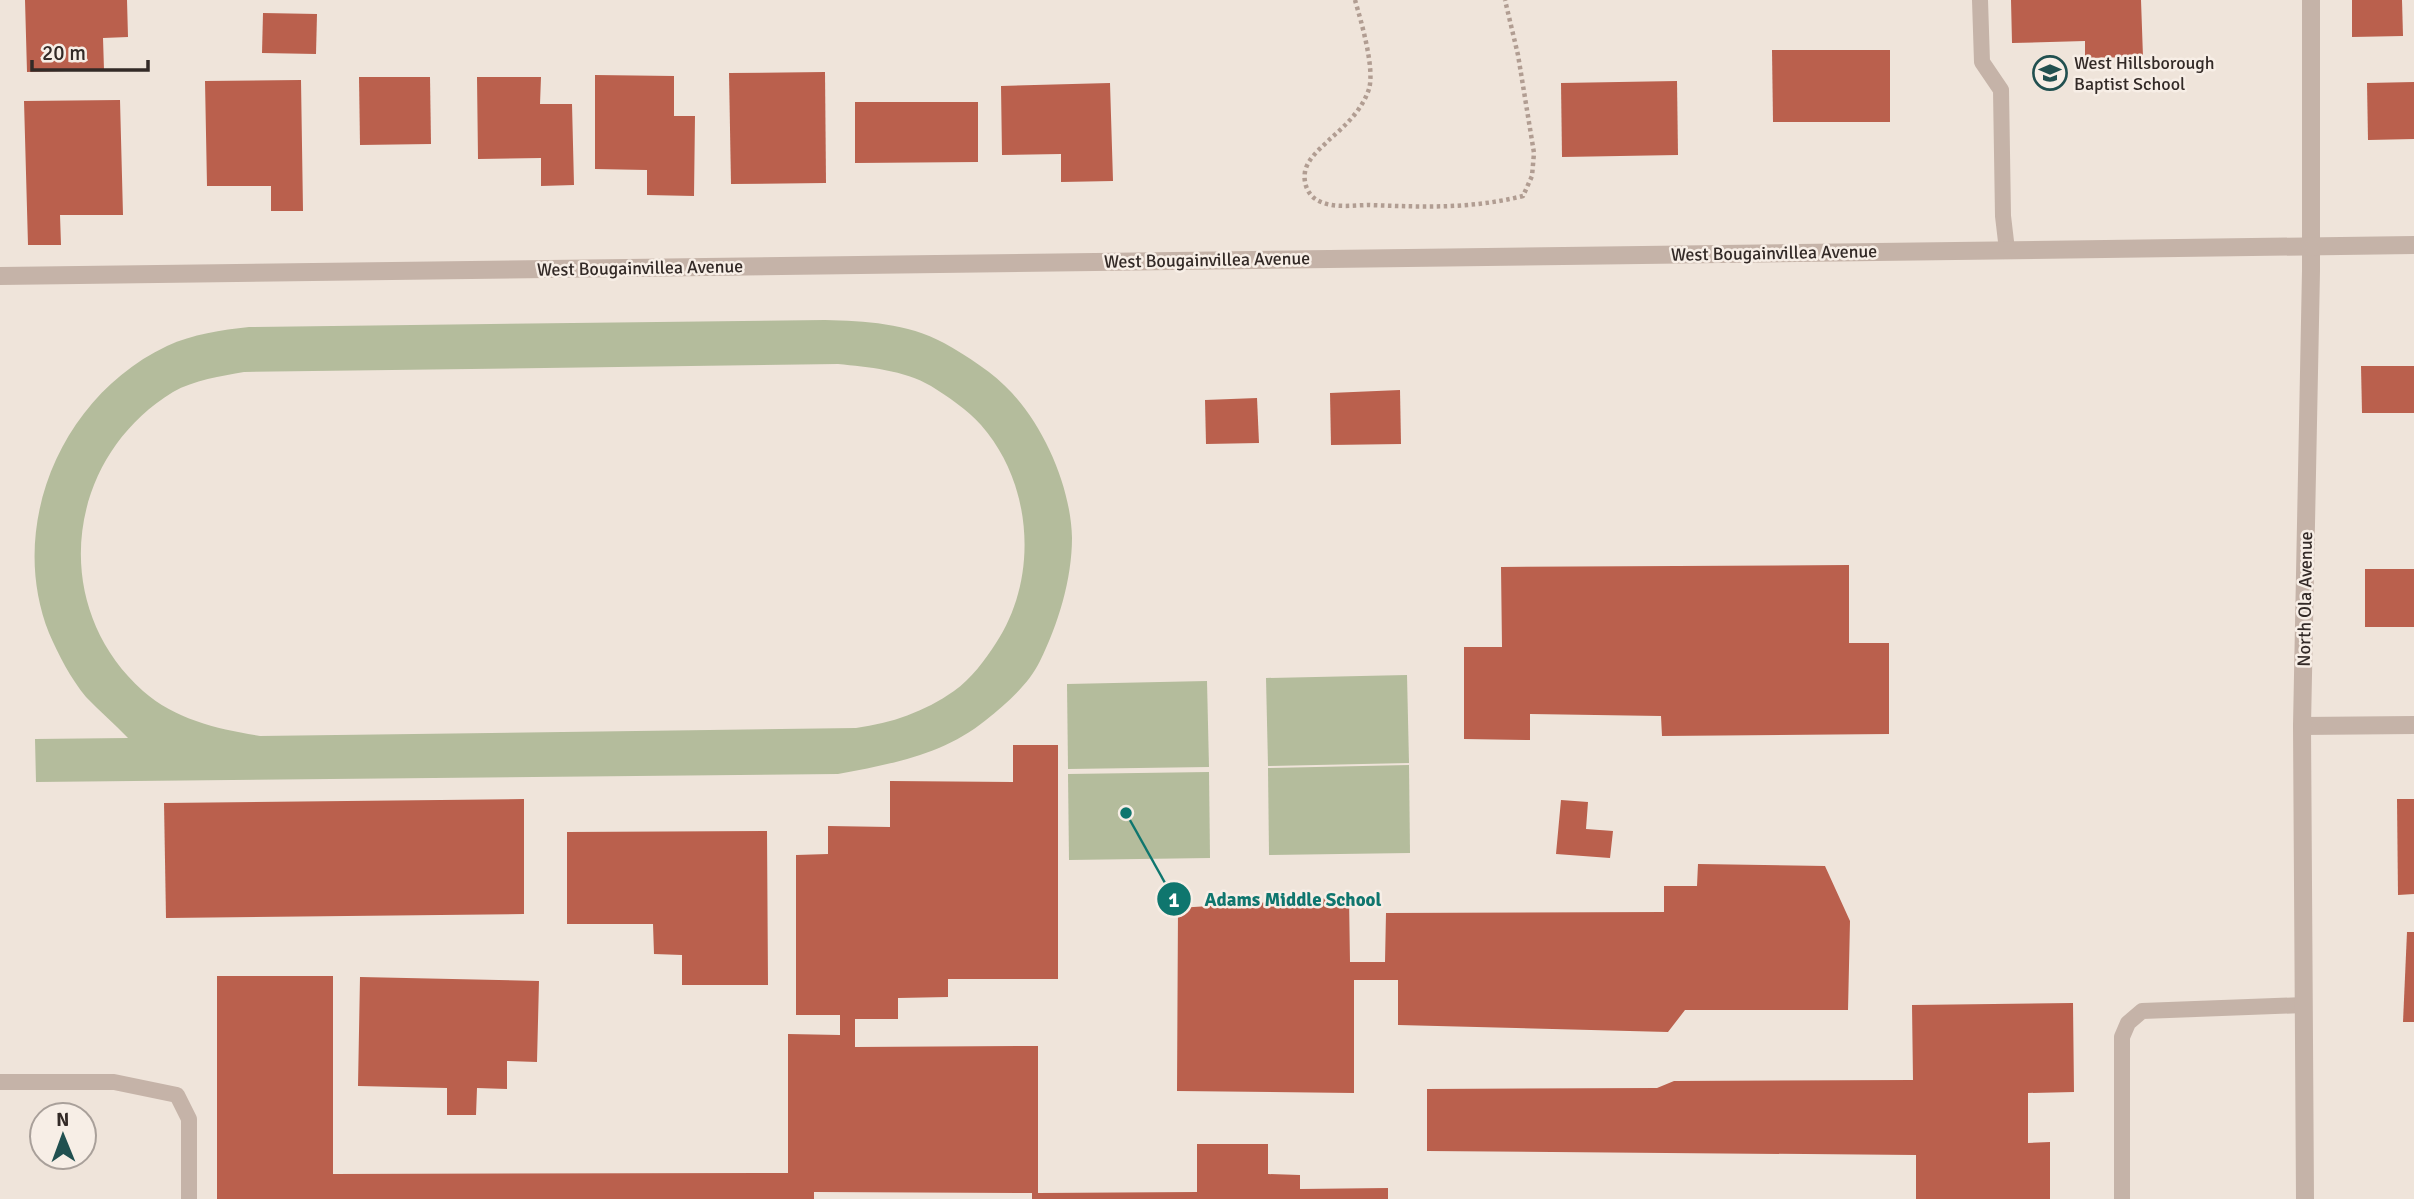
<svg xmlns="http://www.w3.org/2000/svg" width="2414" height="1199" viewBox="0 0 2414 1199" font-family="Signika,sans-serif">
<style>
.green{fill:#b4bc9c;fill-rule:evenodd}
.building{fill:#ba604d}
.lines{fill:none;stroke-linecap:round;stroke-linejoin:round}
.path{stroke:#b19d92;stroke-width:4.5;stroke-dasharray:3.5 3.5;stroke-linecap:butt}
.service{stroke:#c5b3a8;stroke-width:16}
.minor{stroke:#c5b3a8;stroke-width:18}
.tertiary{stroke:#c5b3a8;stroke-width:18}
.labels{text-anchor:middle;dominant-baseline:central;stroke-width:5;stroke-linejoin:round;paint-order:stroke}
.poi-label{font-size:18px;fill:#332a27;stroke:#f7eee6;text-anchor:start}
.street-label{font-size:18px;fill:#332a27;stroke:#f7eee6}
.leader{fill:none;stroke:#0f766e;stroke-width:2.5}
.callout-dot{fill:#0f766e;stroke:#f7eee6;stroke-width:2.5}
.mark-label{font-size:21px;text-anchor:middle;font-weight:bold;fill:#fff}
.callout-label{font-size:19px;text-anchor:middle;font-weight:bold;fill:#0f766e;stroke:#f7eee6;stroke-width:5;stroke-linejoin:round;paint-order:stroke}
</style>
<rect width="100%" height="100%" fill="#efe4da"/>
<g class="green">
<path d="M825 320C865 321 907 323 944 343 967 356 994 373 1012 393 1046 430 1071 489 1072 538 1072 579 1058 625 1040 661 1029 684 1006 704 986 720 943 755 891 764 838 774L36 782 35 739 128 738C115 724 99 711 86 697 71 679 58 654 49 633 6 524 63 395 167 346 193 334 221 330 249 327ZM838 364C868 367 904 370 931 386 947 396 968 410 981 425 1033 484 1039 578 996 643 985 660 971 679 954 691 924 712 892 723 856 728L260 736C218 729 176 720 143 691 48 606 65 458 173 392 194 380 221 376 244 372Z"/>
<polygon points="1407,675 1409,763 1268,766 1266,678"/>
<polygon points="1207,681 1209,767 1068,769 1067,684"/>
<polygon points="1409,765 1410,853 1269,855 1268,768"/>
<polygon points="1209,772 1210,858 1069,860 1068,774"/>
</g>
<g class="building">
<polygon points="25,0 127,0 128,37 103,38 104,70 27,72"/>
<polygon points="2011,0 2141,0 2143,57 2085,58 2085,41 2012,43"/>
<polygon points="2352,0 2402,0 2403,36 2352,37"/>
<polygon points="263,13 317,14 316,54 262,53"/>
<polygon points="1772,50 1890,50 1890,122 1773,122"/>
<polygon points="825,72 826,183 731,184 729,73"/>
<polygon points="595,75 674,76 674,116 695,116 694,196 647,195 647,170 595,169"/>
<polygon points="359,77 430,77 431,144 360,145"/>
<polygon points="477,77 541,77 540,104 572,104 574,185 541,186 541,158 478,159"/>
<polygon points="301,80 303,211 271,211 271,186 207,186 205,81"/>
<polygon points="1677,81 1678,155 1562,157 1561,83"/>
<polygon points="2414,82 2414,139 2368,140 2367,83"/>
<polygon points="1110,83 1113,181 1061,182 1061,154 1002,155 1001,86"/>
<polygon points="120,100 123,215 60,215 61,245 28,245 24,101"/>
<polygon points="855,102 978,102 978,162 855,163"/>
<polygon points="2361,366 2414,366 2414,413 2362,413"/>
<polygon points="1400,390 1401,444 1331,445 1330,393"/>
<polygon points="1257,398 1259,443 1206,444 1205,400"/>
<polygon points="1849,565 1849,643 1889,643 1889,734 1662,736 1661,716 1530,714 1530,740 1464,739 1464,647 1502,647 1501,567"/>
<rect x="2365" y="569" width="49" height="58"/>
<polygon points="1013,745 1058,745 1058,979 948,979 948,997 898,998 898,1019 855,1019 855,1047 1038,1046 1038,1193 1197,1192 1197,1144 1268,1144 1268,1174 1300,1175 1300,1189 1388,1188 1388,1199 1032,1199 1032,1193 814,1192 814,1199 217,1199 217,976 333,976 333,1174 788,1173 788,1034 840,1035 840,1015 796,1015 796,855 828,854 828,826 890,827 890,781 1013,782"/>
<polygon points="524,799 524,914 166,918 164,803"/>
<polygon points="2397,799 2414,799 2414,894 2398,895"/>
<polygon points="1561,800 1588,802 1586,829 1613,831 1610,858 1556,854"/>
<polygon points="767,831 768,985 682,985 682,955 654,954 653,924 567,924 567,832"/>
<polygon points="1698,864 1825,866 1850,921 1848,1010 1685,1010 1668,1032 1398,1025 1398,980 1354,980 1354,1093 1177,1091 1178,908 1349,897 1350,962 1385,962 1386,913 1664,912 1664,886 1697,886"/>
<polygon points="2407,932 2414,932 2414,1022 2403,1022"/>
<polygon points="360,977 539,981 537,1062 507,1061 507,1089 477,1088 476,1115 447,1115 447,1088 358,1086"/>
<polygon points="2073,1003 2074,1092 2028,1093 2028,1143 2050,1142 2050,1199 1916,1199 1916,1155 1427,1151 1427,1089 1657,1088 1674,1081 1913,1080 1912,1005"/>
</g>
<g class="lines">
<path class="path" d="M1355 0C1361 21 1375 68 1369 89 1362 110 1346 125 1330 139 1321 148 1307 159 1305 172 1303 183 1308 195 1317 200 1332 209 1354 205 1370 205 1424 207 1471 209 1523 196L1532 176 1534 153 1518 55 1505 0"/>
<g class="service">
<polyline points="1980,0 1982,62 2001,90 2003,216 2007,250"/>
<polyline points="0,1082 114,1082 177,1095 189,1119 189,1199"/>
<polyline points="2122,1199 2122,1037 2128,1023 2142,1011 2304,1005"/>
</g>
<g class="minor">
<polyline points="2302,726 2414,725"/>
<polyline points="2305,1199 2302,726 2311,271 2311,0"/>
</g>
<polyline class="tertiary" points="0,276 2414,245"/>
</g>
<defs>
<g id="school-ring" transform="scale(1.75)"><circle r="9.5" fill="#f7eee6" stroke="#215050" stroke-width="1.5"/><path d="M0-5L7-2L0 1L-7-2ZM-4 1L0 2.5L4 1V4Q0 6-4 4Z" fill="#215050"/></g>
</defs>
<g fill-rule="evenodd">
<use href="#school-ring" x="2050" y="73"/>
</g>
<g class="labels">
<g class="poi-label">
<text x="2074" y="63">West Hillsborough<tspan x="2074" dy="21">Baptist School</tspan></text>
</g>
<g class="street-label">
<text transform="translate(1774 253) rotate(-1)">West Bougainvillea Avenue</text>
<text transform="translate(1207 260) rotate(-1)">West Bougainvillea Avenue</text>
<text transform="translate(640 268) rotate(-1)">West Bougainvillea Avenue</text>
<text transform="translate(2305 599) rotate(-89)">North Ola Avenue</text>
</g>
</g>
<path class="leader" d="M1126 813L1174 899"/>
<g class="callout-dot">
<circle cx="1126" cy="813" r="7"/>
<circle cx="1174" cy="899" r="18"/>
</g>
<g class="mark-label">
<text x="1174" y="907">1</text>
</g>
<g class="callout-label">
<text x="1293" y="906">Adams Middle School</text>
</g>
<g transform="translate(63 1136) rotate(359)"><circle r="33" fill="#f7eee6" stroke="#a9a09a" stroke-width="2"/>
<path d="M0-5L12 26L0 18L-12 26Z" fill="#215050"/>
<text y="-10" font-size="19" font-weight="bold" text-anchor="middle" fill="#332a27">N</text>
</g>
<path d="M32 60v10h116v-10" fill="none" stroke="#332a27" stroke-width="3.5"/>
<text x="42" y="60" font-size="21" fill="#332a27" stroke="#f7eee6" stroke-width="5" paint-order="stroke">20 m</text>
</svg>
